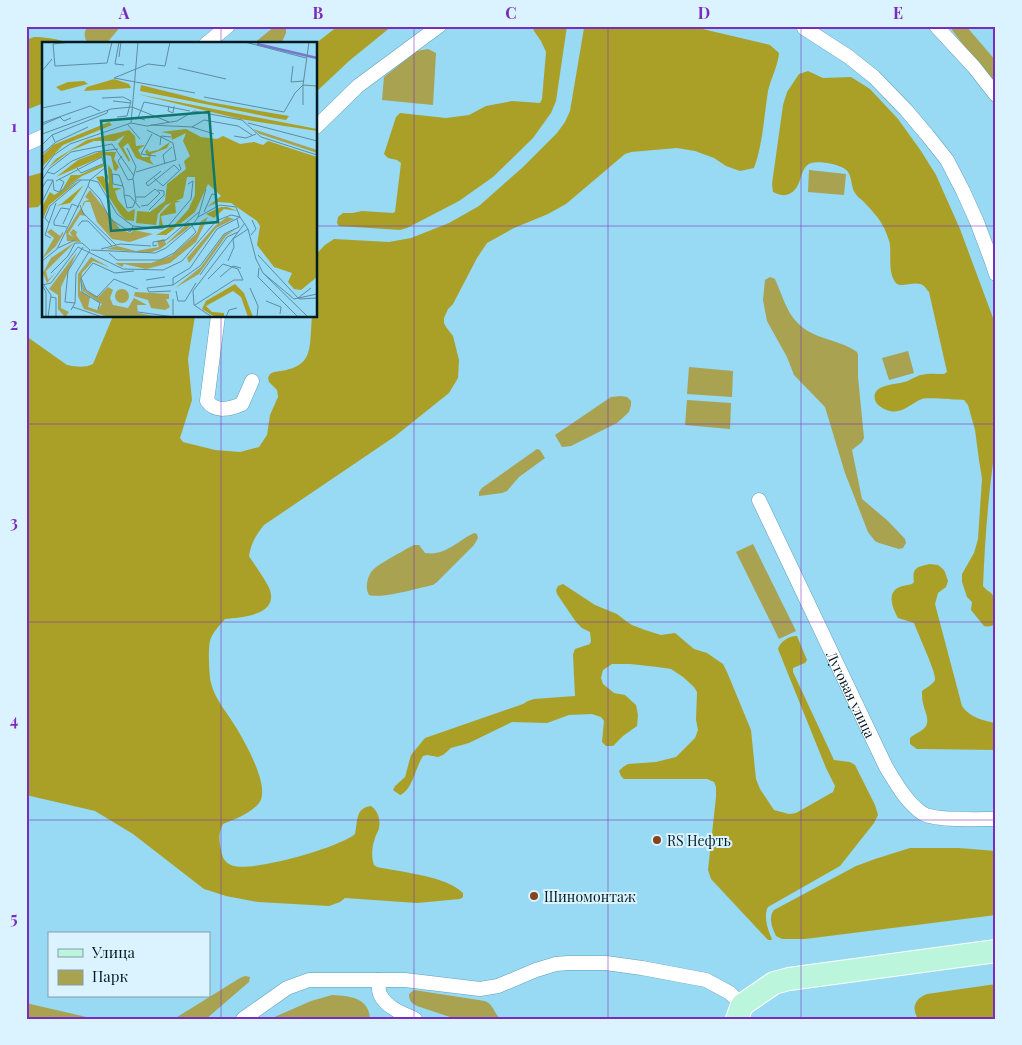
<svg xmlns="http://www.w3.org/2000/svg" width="1022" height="1045" viewBox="0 0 1022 1045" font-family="'Playfair Display',serif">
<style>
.green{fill:#a8a251}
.forest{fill:#aaa028}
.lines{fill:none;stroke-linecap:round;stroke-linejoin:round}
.minor-casing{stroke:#61a1ba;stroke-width:15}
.primary-casing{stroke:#fff;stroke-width:24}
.minor{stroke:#fff;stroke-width:14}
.primary{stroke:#bbf5dc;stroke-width:22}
.grid{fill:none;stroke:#7b2cbf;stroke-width:1;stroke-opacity:0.55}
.poi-dot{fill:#88421e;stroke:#daf3fe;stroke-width:2}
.labels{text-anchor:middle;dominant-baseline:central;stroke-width:4;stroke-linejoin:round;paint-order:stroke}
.street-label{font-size:14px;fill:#021c25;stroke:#daf3fe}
.poi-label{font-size:14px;fill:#021c25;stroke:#daf3fe;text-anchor:start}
.inset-river{fill:none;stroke:#7a74ce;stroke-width:2.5}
.inset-road{fill:none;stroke:#5c8da1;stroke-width:1}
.view{fill:#0f766e;fill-opacity:0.15;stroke:#0f766e;stroke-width:2.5}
.inset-edge{fill:none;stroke:#021c25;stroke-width:2.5}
.neatline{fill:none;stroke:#7b2cbf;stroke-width:2}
.grid-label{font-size:16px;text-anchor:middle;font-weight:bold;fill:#7b2cbf}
</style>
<rect width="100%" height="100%" fill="#98d9f3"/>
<g class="green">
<path d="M88 26H121L106 44H88C84 37 83 33 88 26Z"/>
<polygon points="275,26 286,26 286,33 281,44 253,44"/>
<polygon points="949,26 966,26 996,61 996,88"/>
<polygon points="428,49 436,53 433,105 382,100 384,77 417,51"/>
<polygon points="809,170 846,174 844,195 808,192"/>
<path d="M770 277 775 279C787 307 790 326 821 337 834 342 846 344 857 352L858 355V377L864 438 862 442 852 450 862 499 888 521 905 539 906 543 903 548 899 549 879 543 875 541 868 532 845 473 825 407 794 375 787 357 767 321 763 300 765 280Z"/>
<polygon points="908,351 914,373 889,380 882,358"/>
<polygon points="689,367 733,371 732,397 687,394"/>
<polygon points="621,396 627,397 631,401 631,405 629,412 617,423 571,446 562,447 555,435 611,397"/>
<polygon points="687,400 731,403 730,429 685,425"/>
<polygon points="537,449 540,450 545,458 519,477 507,491 502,493 479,496 479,492 482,488 506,471"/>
<path d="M474 533 477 534 478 538 474 545 437 582 433 585C417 588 384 599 369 595 365 588 367 579 371 572 376 565 400 553 408 548L414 545H419L425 553C446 556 457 541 474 533Z"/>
<polygon points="753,544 796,631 779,639 736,552"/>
<polygon points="245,976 250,977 249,982 206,1019 174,1019 240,978"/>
<path d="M414 990 485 1001C495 1006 493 1013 501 1019H456L417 1006C411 1003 409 1000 409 994Z"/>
<path d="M332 995C349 996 369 997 370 1019H270L311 1001Z"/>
<polygon points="26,1003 95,1019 26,1019"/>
</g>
<g class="forest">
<polygon points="338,26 392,26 349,61 316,92 316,44 315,44"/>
<polygon points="532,26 567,26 556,101 551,113 533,138 493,177 459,201 407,228 400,230 339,226 337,223 338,217 343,213 353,213 362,211 393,213 395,212 401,163 397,160 388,158 384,154 396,117 400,113 446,118 469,115 486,106 512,101 540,103 542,99 546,52 541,41 534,31"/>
<path d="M585 26H690L770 45 779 53C778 66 771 78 768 91 764 117 763 143 754 168L740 171 726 166 714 158 695 151 677 148 631 152 625 154 566 204 548 214 514 228 487 243 477 258 453 304 448 309 444 318V323L446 327 453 336 459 360 458 378 449 393 394 437 264 525C256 535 251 543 249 556 254 564 267 582 270 590 278 616 241 617 225 619 219 626 212 633 210 641 208 648 209 676 211 683 215 700 229 715 237 729 246 744 271 788 259 803 250 814 235 819 223 824 218 834 219 839 221 850 222 856 224 862 231 865 248 874 341 847 355 834 358 821 355 808 371 806 377 810 381 819 379 827 379 831 376 834 375 838 372 846 371 857 374 865L377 867C400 872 447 876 463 893V897L460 899 417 903 345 898 340 902 329 906 258 902 226 896 204 889 133 834 95 811 26 795V336L67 365C77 367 85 368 93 364L113 316H195L188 359 192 400 180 438 183 442 215 450 240 452 259 447 267 435 270 415 278 397 277 390 269 382 268 378 270 374 274 372C315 368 309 350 312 316H316V259L318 252 325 245 334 239 389 242 411 238 449 223 479 206 522 168 557 133 565 122 570 111 584 28Z"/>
<path d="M34 37C47 37 58 39 71 44H44V103L26 110V40Z"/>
<path d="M808 71 823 78 851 77 870 89 898 119 921 151 936 175 960 229 996 326V450H995C988 495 985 541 983 586 986 590 989 591 992 594 998 601 996 615 996 623 994 626 988 627 984 626L971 610 972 602 967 597 962 582V574L974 553 978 539 982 479 979 460 975 430 968 405 964 400C956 400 928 397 922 399 911 403 903 414 890 411 885 410 876 405 875 400 871 384 895 385 904 382 910 381 915 376 921 375 929 373 937 374 944 374L947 372 929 292C927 290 926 288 924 286 916 279 901 289 896 283 888 274 891 256 890 246 890 242 888 238 887 235 882 220 873 212 863 201 860 199 857 196 855 193 850 186 853 174 845 169 837 164 820 161 811 163 799 167 803 186 791 193 784 197 780 195 773 192L772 184 783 105 787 92 799 74Z"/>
<polygon points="44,172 44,201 38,207 26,208 26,177"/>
<path d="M930 564 938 565 943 569 945 572 948 581 946 587 938 593 935 604 962 706C969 717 984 721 996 723V750L923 749H917L910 744V738C914 734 923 731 926 726 930 719 924 710 923 703 922 699 922 695 922 691 926 688 933 684 935 680 937 674 917 632 914 623L898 618C894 610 887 596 896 589 900 586 908 585 912 584L914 582C912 567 917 567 930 564Z"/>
<path d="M563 584 595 605 617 614 626 621 632 625 645 630 661 635 675 633 694 649 707 653 723 664 727 672 751 730 756 779 760 789 774 810 789 814 796 813 833 792 835 786 826 768 778 649C780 642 788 636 797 636L807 660 805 663 793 668V672L834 760 850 762 855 765 875 805 878 815 874 823 840 866 768 907C763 916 768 930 772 939L771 940H768L711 879 708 870 716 797V787L714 782 707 779H624L621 776 619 771 623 767 628 764 656 762 676 757 695 738 698 730 696 720 697 692 694 687 683 677 671 669 658 667 630 664H612L603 670 601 678 603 684 614 693 625 695 636 705 638 715 637 726 623 736 613 746H606L602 742 604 721 601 717 592 714 569 715 547 723 512 722 469 743 451 748 443 755 438 757 427 755 423 756C416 766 412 791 400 795L393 790 395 786 405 777 411 755 425 738 523 704 528 701 534 699 575 696 573 654 575 649 590 644 591 641 590 632 582 628 576 622 557 594 556 590 558 586Z"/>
<path d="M910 848H959L996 851V915L805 939H782L776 936C772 928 768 917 774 910L856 866 875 859Z"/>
<path d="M996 984V1019H918C911 1007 915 999 927 994Z"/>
</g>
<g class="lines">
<g class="minor-casing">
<g id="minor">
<polyline points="936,26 974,67 996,95"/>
<polyline points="804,28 849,57 874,77 906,110 928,136 947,160 963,191 977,222 992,262 996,274"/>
<polyline points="206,44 228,26"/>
<polyline points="316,127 358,86 439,26"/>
<polyline points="26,144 44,136"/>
<path d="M218 316 207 401C216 413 230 409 242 404L252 381"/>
<path id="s1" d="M759 500 886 767C896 783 906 802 922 813 933 821 980 819 996 819"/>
<path d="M378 980C379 985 378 992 381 996 387 1008 404 1014 415 1019"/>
<polyline points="243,1019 287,988 309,980 405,980 480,989 498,986 536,970 556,964 568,963 606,963 642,968 706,980 730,993 742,1005"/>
</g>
</g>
<g class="primary-casing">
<polyline id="primary" points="737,1019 742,1005 774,983 789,979 996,951"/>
</g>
<use href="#minor" class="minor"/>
<use href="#primary" class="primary"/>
</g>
<path class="grid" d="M221 26V44M414 26V1019M608 26V1019M801 26V1019M26 226H44M316 226H996M221 316V1019M26 424H996M26 622H996M26 820H996"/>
<g class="poi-dot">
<circle cx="657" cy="840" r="5"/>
<circle cx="534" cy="896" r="5"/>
</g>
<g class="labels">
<g class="street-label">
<text stroke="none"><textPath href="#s1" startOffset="215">Луговая улица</textPath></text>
</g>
<g class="poi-label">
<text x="667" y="840">RS Нефть</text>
<text x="544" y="896">Шиномонтаж</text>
</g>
</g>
<g transform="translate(42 42)">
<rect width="275" height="275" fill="#98d9f3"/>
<path d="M211 87 275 108V111L218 92ZM48 148 78 187 88 191 92 188 111 192 88 200 70 197 55 180 48 160H43L40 167 41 161 43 159 47 158 43 155ZM39 166 44 174 38 173 26 192 31 195 28 191 31 187 35 190 34 193 39 200 25 199 24 190ZM166 175 154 200 128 221 104 227 82 222 80 225 73 221H109L129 214 155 191 159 179ZM185 175 192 177 174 186 147 221 145 216 173 184ZM147 180 148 184 144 188 118 207 107 211 64 207 75 204 94 209 117 205 115 199 122 197 124 202ZM9 187 18 194 21 189V192L14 204 0 217 12 196 5 190ZM194 187 184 194 157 232 133 246 159 225 182 193ZM33 200 4 229 6 238 14 230 5 241 1 231 9 216ZM35 210 19 245V266L27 270 23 275 16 267V253L7 247ZM49 215 67 225 51 219 40 231 38 244V249L48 255 46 265 55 268 60 262 41 249 39 239 44 249 56 255 66 245 71 248 68 256 71 263 86 266 92 256 105 263H95L96 271 117 275H67L42 267 36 254V232ZM73 254a7 7 0 1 1 14 0a7 7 0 1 1-14 0ZM93 250 127 252V257H124L128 265 123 268 109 266 106 258 92 254Z" fill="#a8a251"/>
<path d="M72 37 87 42 89 46 42 49 45 45ZM42 39 46 42 19 49 14 45 26 40ZM99 43 167 60 247 74 244 78 232 76 98 49ZM95 52 275 87V89L198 77ZM67 80 70 83 21 103 0 125V114L11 103ZM144 87 159 95 175 97 181 94 198 102 212 100 221 103 226 99 275 115V235L259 248 252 247 246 240 250 231 232 225 215 203 218 184 215 179 189 161 176 160 165 165 179 154 166 142 153 170 124 193H114L133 182 146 168 153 153V135H145L141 156 124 163 116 172 114 183 94 181 95 169 108 170 123 159 125 142 144 127 142 119 148 114 141 99 144 91 130 98 129 92 119 90ZM87 88 93 94 94 104 103 103 96 108 100 115H107L103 110 105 107 107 110 116 108 128 100 125 106 109 112 108 118 112 123 94 116 86 101 81 105 88 118 87 120 76 102 83 93 73 99H52L28 109 6 126 14 117 45 98ZM57 110H74L72 117 77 125 74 129 72 128 69 114 64 113 14 135 36 118ZM61 122 63 124 40 134 20 148 29 133H38ZM66 123 70 128 71 146H80L73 149 76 158 86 170 93 167 92 179 84 178 78 172 54 135 61 134 67 142ZM37 139 7 163 0 179V165L8 150 12 153ZM42 143 28 161 14 164 19 162ZM131 159H139L133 161 134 171 119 174 121 184 117 185 118 172ZM179 165H185L196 169 182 167 172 176 164 172ZM193 242 202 251 211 275H206L199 255 191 249 164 264 170 270 182 271V275H173L160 267 164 259Z" fill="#aaa028"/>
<path class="inset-river" d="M215 2 275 16"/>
<path class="inset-road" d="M29 0 11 2 13 24 65 21 70 0M77 0 73 22 82 23M128 0 123 24 106 22 72 36 153 51M203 0 264 16M77 15 79 0M251 24 249 40 262 39M136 26 184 37M0 29 10 17M162 55 242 70 253 51 261 43 267 0M60 56 81 55 89 59 85 74 75 75M71 59 89 61M261 63V43L275 44M127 64 126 69 131 71 132 64M0 66 29 60M103 78 96 76 102 60 148 69M0 81 48 64 58 69M89 81 105 84 135 79 152 69 200 78 219 95 275 113M206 81 275 99M0 83 18 75 22 79 29 76M86 83 98 97M109 83 150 85 162 78 196 84 210 93M150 85 172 92M0 92 69 67 90 65 127 80M110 92 99 112 114 114M10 93 65 71 66 68M192 94 204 96 214 92M0 103 10 93 13 100M118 103 119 94 129 95M85 106 94 125 91 136 94 160M0 112 14 100 46 85M80 114 76 119 86 138 91 137M123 122 121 113 130 105M35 126 39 131 63 121M0 129 12 113 28 102 89 81 96 0M5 130 12 132 30 119 53 110 76 107M94 130 134 118 131 101 105 88M112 136 121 144 139 127 137 122M17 137 22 140 18 149M0 138 7 127 29 110 70 102 92 134M14 139 60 115 66 137M46 144 48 138 56 140 75 172 91 184M81 144 71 142 70 132 77 133 80 141 82 148V153L88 154 98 166M106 144 132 123 137 128M106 144 104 141 119 129M0 146 5 138H11L12 148 17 150 36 138H48L64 125M82 153 85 166 91 165 93 160M94 155H103L113 147 118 151 106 163 99 164M0 160 11 138M38 163 41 171 74 203M107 168 122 153V149L116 148M162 170 170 152 174 153M156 175 164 147M195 177 197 185 182 192 158 224 131 243V236L148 226 175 187 198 175M7 181 14 161M21 182 30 162 37 165M36 184 40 179H46L70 204M150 184 156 175 178 163 194 165 198 175M25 185 12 183V179L19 166 27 167M209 193 214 187 210 178M9 196 3 193 7 181 3 176 8 164 39 138M115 203 111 204V200L124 198 157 170M16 206 33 198M59 207 78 202 109 204M49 208 113 211 124 206 150 184 154 190 132 211 118 218H75L67 211M216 213 257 257 275 256M26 214 33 201H40L48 208M0 219 15 207 46 144 58 157 68 177 88 190 91 184 120 187 127 183 149 157 151 139 146 142M186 219 192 205 191 197 206 187M217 226 216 235 256 275M92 229 73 231 51 221 39 236 44 248 55 255 72 237 96 247M9 231 26 214M221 231 266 275M158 233 185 195 196 190M178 235 191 224 199 226M39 237 40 250 58 261 56 267M104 238 123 235M0 243 9 241 36 205 81 227 121 228 140 219 174 179 189 173 198 175 206 187 214 217 221 231 252 257 275 252M0 243 4 250V275M2 243 9 253 6 275M208 246 216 264 215 275M129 249 107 250 105 246 131 243M134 249 136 259H143L154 241M9 255 14 256V275M256 256 269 246M224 259 239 265 238 272M33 261 34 231 48 208M153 263 192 238H201L196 227 181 222 166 237M31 265 60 275M29 268 33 261 23 260 26 229 41 205M96 270 132 275M131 273V257M170 275 152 263 151 249 203 181M184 275 187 268 195 266"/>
<path class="view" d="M167 70 176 180 69 189 59 79Z"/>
<rect width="275" height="275" class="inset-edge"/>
</g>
<rect width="1022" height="1045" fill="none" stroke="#daf3fe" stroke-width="55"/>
<rect x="48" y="932" width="162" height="65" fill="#daf3fe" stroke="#849da7"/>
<rect x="58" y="949" width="25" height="8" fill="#bbf5dc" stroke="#849da7"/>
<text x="92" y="958" font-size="15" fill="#021c25">Улица</text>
<rect x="58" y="970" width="25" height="15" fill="#a8a251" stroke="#849da7"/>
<text x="92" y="982" font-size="15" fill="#021c25">Парк</text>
<rect x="28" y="28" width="966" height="990" class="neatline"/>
<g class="grid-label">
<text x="124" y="19">A</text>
<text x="318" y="19">B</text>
<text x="511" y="19">C</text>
<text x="704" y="19">D</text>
<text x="898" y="19">E</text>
<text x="14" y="132">1</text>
<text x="14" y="330">2</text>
<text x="14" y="528">3</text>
<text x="14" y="726">4</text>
<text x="14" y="924">5</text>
</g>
</svg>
